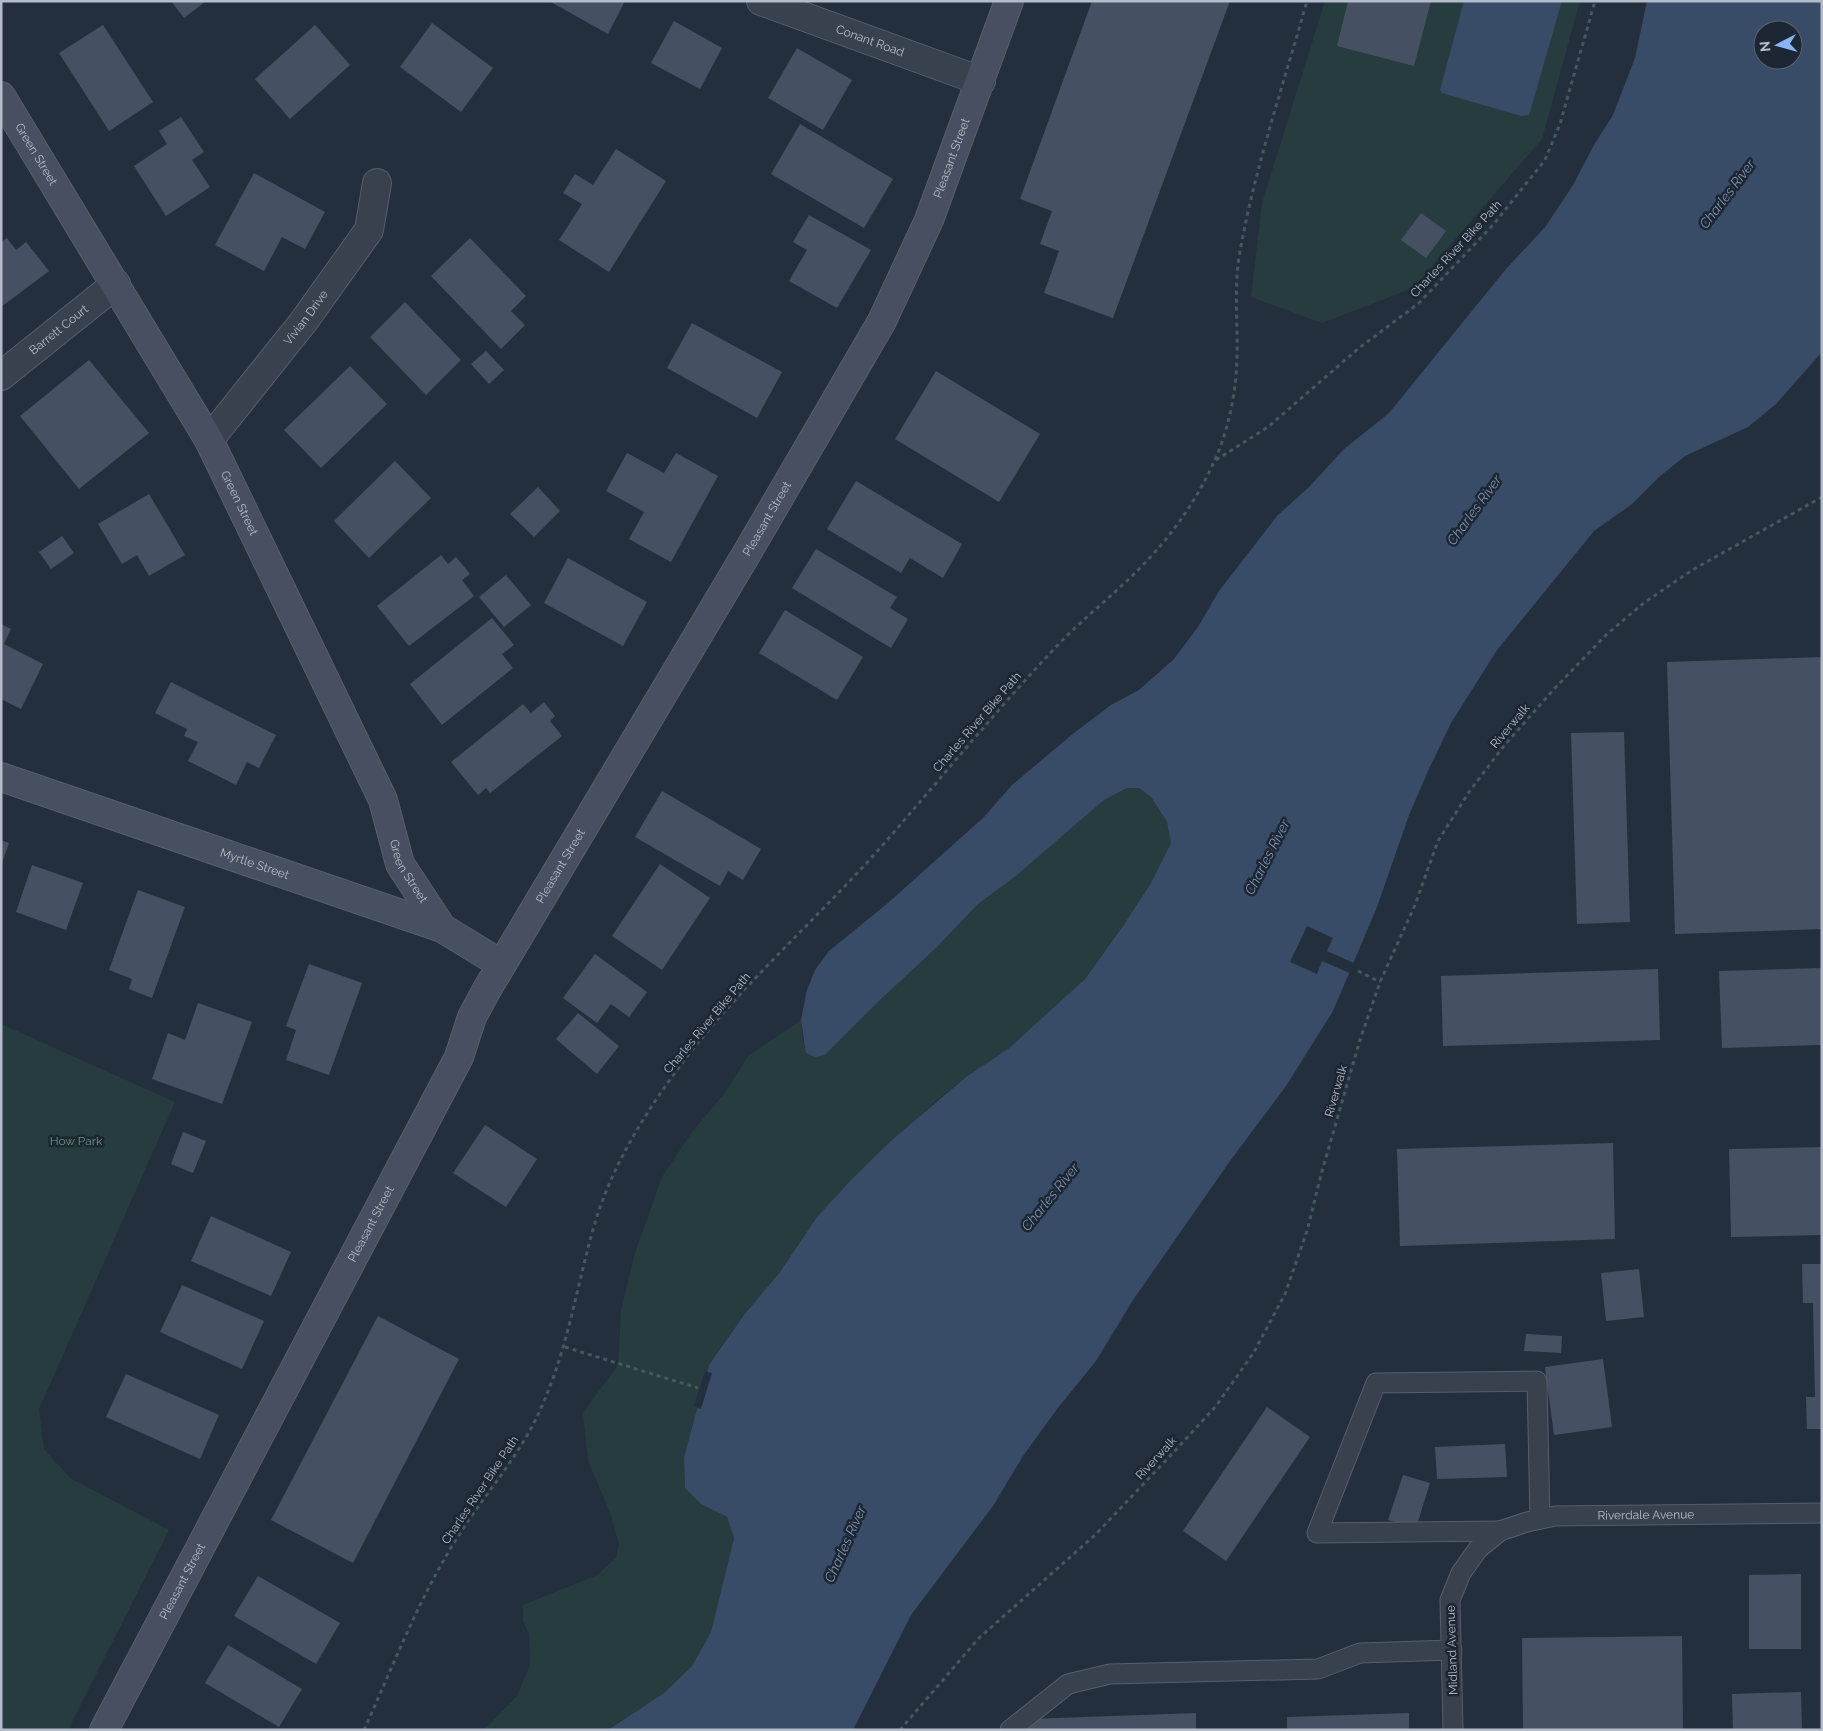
<svg xmlns="http://www.w3.org/2000/svg" width="1823" height="1731" viewBox="0 0 1823 1731" font-family="Raleway,sans-serif">
<style>
.green{fill:#263c3f}
.water{fill:#394c67;fill-rule:evenodd}
.pier{fill:#242f3e}
.building{fill:#455162}
.lines{fill:none;stroke-linecap:round;stroke-linejoin:round}
.lane-casing{stroke:#565f6c;stroke-width:21}
.street-casing{stroke:#565f6c;stroke-width:30}
.secondary-casing{stroke:#565f6c;stroke-width:30}
.path{stroke:#44595c;stroke-width:3;stroke-dasharray:4 4;stroke-linecap:butt}
.lane{stroke:#38414e;stroke-width:19}
.street{stroke:#38414e;stroke-width:28}
.secondary{stroke:#465061;stroke-width:28}
.labels{text-anchor:middle;dominant-baseline:central;stroke-width:5;stroke-linejoin:round;paint-order:stroke}
.street-label{font-size:12px;fill:#b4bcc9;stroke:#1d2633}
.park-label{font-size:12px;fill:#6b9a76;stroke:#1d2633}
.water-label{font-size:14px;font-style:italic;fill:#7c92b1;stroke:#1d2633}
</style>
<rect width="100%" height="100%" fill="#242f3e"/>
<g class="green">
<polygon points="1325,1 1580,1 1542,139 1413,288 1322,323 1251,297 1262,203"/>
<polygon points="1127,788 1139,788 1151,797 1167,822 1171,843 1151,883 1123,926 1085,979 1008,1049 966,1077 934,1103 817,1217 780,1272 744,1315 709,1365 684,1457 685,1488 701,1504 727,1517 734,1538 711,1632 692,1666 664,1693 608,1730 484,1730 517,1696 530,1665 529,1634 523,1621 523,1605 597,1575 616,1558 619,1545 611,1515 588,1461 583,1413 618,1365 621,1310 635,1253 662,1177 692,1132 724,1094 748,1056 801,1020 803,1042 825,1055 879,1001 937,947 978,904 1017,875 1104,800"/>
<polygon points="1,1024 175,1102 39,1409 44,1449 70,1478 169,1530 68,1730 1,1730"/>
</g>
<g class="water">
<polygon points="1464,1 1562,1 1529,115 1521,116 1442,93 1440,90"/>
<path d="M1647 1H1822V352L1776 404 1748 427 1685 456 1659 477 1632 504 1594 531 1497 650 1451 723 1428 771 1409 815 1377 907 1333 1011 1286 1086 1230 1161 1133 1300 1096 1361 1057 1409 1023 1456 993 1506 911 1615 853 1730H608L664 1693 692 1666 711 1632 734 1538 727 1517 701 1504 685 1488 684 1457 709 1365 744 1315 780 1272 817 1217 853 1178 892 1140 966 1077 1008 1049 1085 979 1123 926 1151 883 1171 843 1167 822 1151 797 1139 788H1127L1104 800 1017 875 978 904 937 947 879 1001 825 1055 815 1057 806 1053 801 1020 807 990 815 970 829 951 888 903 984 817 1012 785 1074 733 1111 705 1139 690 1174 659 1198 627 1219 591 1277 516 1309 487 1344 449 1389 413 1398 402 1506 269 1546 226 1573 185 1594 145 1613 115 1635 58ZM1763 30H1793V60H1763Z"/>
</g>
<g class="pier">
<polygon points="1307,926 1333,938 1327,951 1356,964 1352,974 1322,961 1317,974 1290,962"/>
<polygon points="705,1371 712,1373 701,1409 694,1406"/>
</g>
<g class="building">
<polygon points="171,1 206,1 184,18"/>
<polygon points="549,1 625,1 608,34"/>
<polygon points="1092,1 1230,1 1113,318 1044,293 1059,251 1040,244 1052,211 1020,199"/>
<polygon points="1348,1 1431,1 1414,66 1337,46"/>
<polygon points="674,21 722,48 700,89 651,63"/>
<polygon points="432,23 493,68 461,112 400,67"/>
<polygon points="103,25 153,102 109,131 59,53"/>
<polygon points="315,25 350,65 290,119 255,79"/>
<polygon points="797,48 852,80 823,130 768,98"/>
<polygon points="181,117 204,152 192,160 210,187 166,216 134,166 167,144 159,131"/>
<polygon points="800,124 893,179 864,228 771,174"/>
<polygon points="616,149 666,181 609,272 559,240 582,204 563,193 575,174 593,185"/>
<polygon points="254,173 325,212 305,249 282,237 264,271 215,245"/>
<polygon points="1421,213 1446,231 1426,258 1401,240"/>
<polygon points="809,215 871,250 837,308 789,281 807,250 793,242"/>
<polygon points="7,238 16,250 26,242 49,271 1,307 1,242"/>
<polygon points="470,238 526,296 511,311 525,325 501,349 431,276"/>
<polygon points="405,302 461,360 426,395 370,337"/>
<polygon points="692,323 782,372 757,418 667,368"/>
<polygon points="486,351 504,370 489,384 471,364"/>
<polygon points="89,360 149,433 79,489 20,416"/>
<polygon points="350,366 387,404 321,468 284,430"/>
<polygon points="936,371 1040,434 999,502 895,439"/>
<polygon points="627,453 664,473 676,453 718,476 671,562 629,539 644,512 606,491"/>
<polygon points="395,461 431,498 369,558 334,521"/>
<polygon points="856,481 962,544 943,578 910,558 901,573 827,529"/>
<polygon points="538,487 560,511 534,537 510,514"/>
<polygon points="149,494 185,555 149,576 137,555 122,564 98,524"/>
<polygon points="62,536 74,553 51,569 39,552"/>
<polygon points="816,549 897,597 890,608 908,619 891,648 792,588"/>
<polygon points="441,555 448,564 456,557 470,574 462,580 474,596 409,646 377,606"/>
<polygon points="568,558 647,602 623,646 544,603"/>
<polygon points="506,575 531,605 504,627 479,597"/>
<polygon points="785,610 863,657 837,700 759,653"/>
<polygon points="492,618 514,645 502,654 513,668 442,725 410,684"/>
<polygon points="1,624 11,629 4,644 43,664 21,709 1,699"/>
<polygon points="1822,657 1822,929 1675,934 1667,662"/>
<polygon points="171,682 276,735 259,768 247,762 236,785 188,761 198,742 184,736 187,729 155,713"/>
<polygon points="544,702 555,716 550,721 562,736 490,793 486,788 478,795 451,762 523,704 531,713"/>
<polygon points="1624,732 1630,922 1577,924 1571,733"/>
<polygon points="662,791 761,849 743,880 728,871 720,886 635,837"/>
<polygon points="1,840 9,843 2,863 1,863"/>
<polygon points="660,864 710,898 662,970 612,936"/>
<polygon points="32,865 83,883 66,930 16,912"/>
<polygon points="138,890 185,907 152,998 129,989 132,979 109,970"/>
<polygon points="595,954 647,992 629,1017 611,1004 597,1023 563,998"/>
<polygon points="309,964 362,983 329,1075 286,1060 296,1030 286,1026"/>
<polygon points="1822,968 1822,1045 1722,1048 1719,971"/>
<polygon points="1658,969 1660,1040 1443,1046 1441,976"/>
<polygon points="198,1003 252,1022 222,1104 152,1079 168,1033 185,1040"/>
<polygon points="578,1013 619,1046 597,1074 556,1039"/>
<polygon points="485,1125 537,1159 506,1207 453,1173"/>
<polygon points="183,1132 206,1141 193,1173 171,1164"/>
<polygon points="1613,1143 1615,1239 1400,1246 1397,1149"/>
<polygon points="1822,1147 1822,1235 1731,1237 1729,1149"/>
<polygon points="211,1216 291,1252 271,1296 191,1261"/>
<polygon points="1802,1264 1822,1264 1822,1429 1807,1429 1806,1397 1815,1397 1813,1303 1803,1303"/>
<polygon points="1639,1269 1644,1317 1606,1321 1601,1273"/>
<polygon points="182,1285 264,1321 242,1369 160,1332"/>
<polygon points="378,1316 459,1359 353,1563 271,1520"/>
<polygon points="1526,1334 1562,1336 1561,1353 1524,1351"/>
<polygon points="1603,1359 1612,1427 1554,1435 1545,1367"/>
<polygon points="126,1374 219,1415 200,1459 106,1417"/>
<polygon points="1267,1407 1310,1437 1226,1561 1183,1531"/>
<polygon points="1505,1444 1507,1477 1437,1479 1435,1447"/>
<polygon points="1403,1475 1430,1483 1416,1528 1388,1520"/>
<polygon points="1801,1574 1801,1649 1749,1649 1749,1575"/>
<polygon points="258,1576 340,1623 316,1664 234,1616"/>
<polygon points="1682,1636 1683,1730 1523,1730 1522,1638"/>
<polygon points="228,1645 302,1689 279,1727 205,1683"/>
<polygon points="1801,1692 1802,1730 1733,1730 1732,1694"/>
<polygon points="1196,1713 1196,1730 1022,1730 1029,1719"/>
<polygon points="1409,1713 1409,1730 1287,1730 1287,1717"/>
</g>
<g class="lines">
<g class="lane-casing">
<g id="lane">
<polyline points="1500,1531 1317,1533 1376,1383 1537,1381 1540,1519"/>
<polyline points="1010,1730 1068,1684 1110,1674 1318,1669 1360,1653 1452,1650"/>
<path id="s1" d="M1453 1730 1450 1600 1461 1573 1478 1549 1500 1531 1527 1522 1555 1516 1822 1513"/>
</g>
</g>
<g class="street-casing">
<g id="street">
<path id="s2" d="M761 1 981 81"/>
<path id="s3" d="M1 376 116 284"/>
<path id="s4" d="M209 440 304 321 369 230 377 183"/>
</g>
</g>
<g class="secondary-casing">
<g id="secondary">
<path id="s5" d="M1 96 209 440 383 800 400 864 442 928"/>
<path id="s6" d="M1 777 442 928 501 964"/>
<path id="s7" d="M104 1730 459 1057 472 1017 486 991 747 553 882 321 929 220 1009 1"/>
</g>
</g>
<g class="path">
<polyline points="1216,460 1268,427 1359,348 1419,303 1493,225 1545,160 1560,124 1595,1"/>
<polyline points="1358,971 1380,982"/>
<polyline points="565,1347 698,1388"/>
<path d="M364 1730C393 1666 419 1598 457 1538 487 1490 522 1455 544 1401 570 1341 578 1278 597 1216 617 1155 654 1099 693 1049 748 980 814 921 873 856 934 787 991 716 1054 649 1082 619 1114 595 1142 566 1171 536 1195 503 1212 466 1228 434 1236 394 1237 358 1238 324 1234 291 1239 257 1254 170 1283 86 1307 1"/>
<polyline points="900,1730 978,1639 1095,1535 1172,1454 1216,1406 1254,1352 1285,1294 1307,1231 1322,1171 1360,1040 1380,982 1415,905 1438,841 1469,792 1503,747 1555,688 1607,634 1645,602 1694,569 1822,497"/>
</g>
<use href="#lane" class="lane"/>
<use href="#street" class="street"/>
<use href="#secondary" class="secondary"/>
</g>
<g class="labels">
<g class="street-label">
<text stroke="none"><textPath href="#s2" startOffset="116">Conant Road</textPath></text>
<text stroke="none"><textPath href="#s5" startOffset="68">Green Street</textPath></text>
<text stroke="none"><textPath href="#s7" startOffset="1788">Pleasant Street</textPath></text>
<text transform="translate(1456 249) rotate(-47)">Charles River Bike Path</text>
<text stroke="none"><textPath href="#s4" startOffset="156">Vivian Drive</textPath></text>
<text stroke="none"><textPath href="#s3" startOffset="74">Barrett Court</textPath></text>
<text stroke="none"><textPath href="#s5" startOffset="472">Green Street</textPath></text>
<text stroke="none"><textPath href="#s7" startOffset="1382">Pleasant Street</textPath></text>
<text transform="translate(977 722) rotate(-49)">Charles River Bike Path</text>
<text transform="translate(1510 726) rotate(-50)">Riverwalk</text>
<text stroke="none"><textPath href="#s6" startOffset="268">Myrtle Street</textPath></text>
<text stroke="none"><textPath href="#s7" startOffset="978">Pleasant Street</textPath></text>
<text stroke="none"><textPath href="#s5" startOffset="878">Green Street</textPath></text>
<text transform="translate(707 1023) rotate(-50)">Charles River Bike Path</text>
<text transform="translate(1336 1091) rotate(-74)">Riverwalk</text>
<text stroke="none"><textPath href="#s7" startOffset="572">Pleasant Street</textPath></text>
<text transform="translate(1156 1458) rotate(-47)">Riverwalk</text>
<text transform="translate(480 1490) rotate(-56)">Charles River Bike Path</text>
<text stroke="none"><textPath href="#s1" startOffset="365">Riverdale Avenue</textPath></text>
<text stroke="none"><textPath href="#s7" startOffset="168">Pleasant Street</textPath></text>
<text transform="translate(1452 1650) rotate(-92)">Midland Avenue</text>
</g>
<g class="park-label">
<text x="76" y="1141">How Park</text>
</g>
<g class="water-label">
<text transform="translate(1727 194) rotate(-53)">Charles River</text>
<text transform="translate(1474 510) rotate(-54)">Charles River</text>
<text transform="translate(1267 857) rotate(-63)">Charles River</text>
<text transform="translate(1050 1197) rotate(-51)">Charles River</text>
<text transform="translate(845 1544) rotate(-66)">Charles River</text>
</g>
</g>
<rect width="1823" height="1731" fill="none" stroke="#b4bcc9" stroke-width="5"/>
<g transform="translate(1778 45) rotate(264)"><circle r="24" fill="#1d2633" stroke="#59626f"/>
<path d="M0-4L9 19L0 12L-9 19Z" fill="#8ab4f8"/>
<text y="-8" font-size="14" font-weight="bold" text-anchor="middle" fill="#b4bcc9">N</text>
</g>
</svg>
